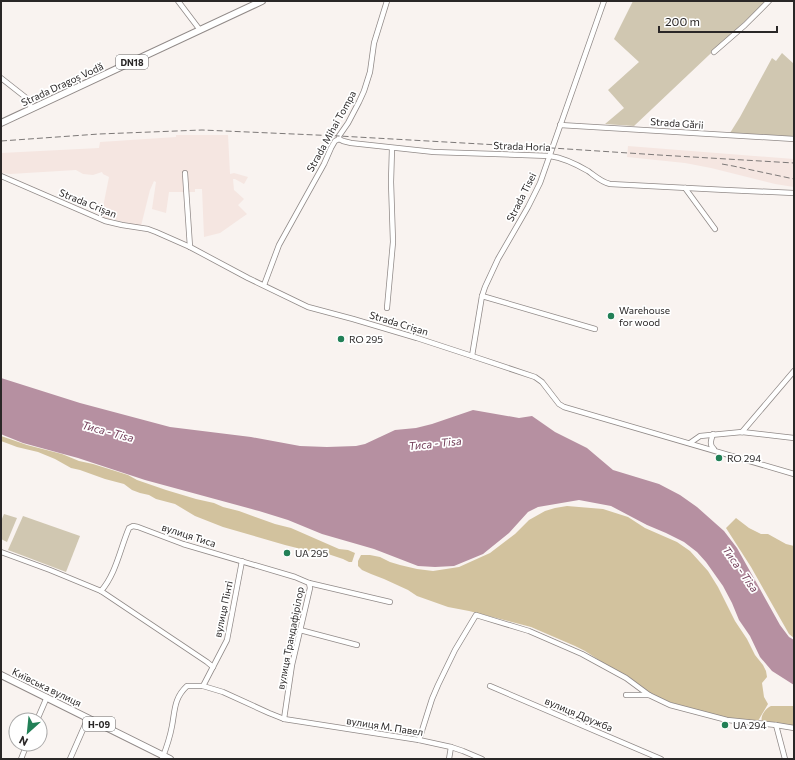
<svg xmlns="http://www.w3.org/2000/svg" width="795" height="760" viewBox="0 0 795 760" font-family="Commissioner,sans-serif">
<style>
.built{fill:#f5e6e1}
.green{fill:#d0c7b1}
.forest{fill:#d2c29e}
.water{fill:#b690a1}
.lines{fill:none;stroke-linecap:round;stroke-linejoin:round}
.minor-casing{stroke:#918a88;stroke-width:6}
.major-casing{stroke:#918a88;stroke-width:8}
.minor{stroke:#fff;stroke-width:4.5}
.major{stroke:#fff;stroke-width:6}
.rail{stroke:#7d7978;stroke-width:1;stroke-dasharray:6 3;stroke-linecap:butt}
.poi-dot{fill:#228057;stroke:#fff;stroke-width:1.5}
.labels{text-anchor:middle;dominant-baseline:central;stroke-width:3.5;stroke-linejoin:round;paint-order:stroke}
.shield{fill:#fff;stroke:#6a6868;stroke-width:1}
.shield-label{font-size:9px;font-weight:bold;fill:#2a2727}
.street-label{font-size:10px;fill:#2a2727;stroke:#fff}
.poi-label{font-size:10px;fill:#2a2727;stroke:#fff;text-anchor:start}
.water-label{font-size:11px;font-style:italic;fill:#743f5a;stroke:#fff}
</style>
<rect width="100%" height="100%" fill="#f9f3f0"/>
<g class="built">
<polygon points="176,135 228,135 230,174 234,173 248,177 244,184 235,179 233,179 234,190 244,199 238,205 247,214 220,233 204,237 202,189 195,189 195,192 169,192 166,213 152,209 156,182 154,181 150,190 141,226 101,217 109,177 103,174 102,172 93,175 83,174 76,170 10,174 2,173 1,153 99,148 100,142 176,137"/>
<polygon points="628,146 794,159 794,187 775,184 711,168 685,163 627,157"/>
</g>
<g class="green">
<polygon points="633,1 766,1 634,126 605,124 624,108 608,90 639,62 614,39"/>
<polygon points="782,53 794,64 794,137 730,133 740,117 772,58 776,61"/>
<polygon points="4,514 17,518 7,542 1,539 1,521"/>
<polygon points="23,516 80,536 66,572 8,550"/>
</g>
<g class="forest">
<polygon points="1,436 27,445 62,454 79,461 93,464 128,475 137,480 166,490 196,499 214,503 223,507 239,511 275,524 291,528 339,549 348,550 355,553 352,562 349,562 343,559 322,552 309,551 285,545 223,527 195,516 175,504 156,499 149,495 140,493 132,490 124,484 105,479 80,470 71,468 55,459 38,452 17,447 1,441"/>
<polygon points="567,506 603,509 628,517 645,528 677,542 690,551 708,571 718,587 735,621 747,639 755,655 763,665 766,671 767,677 762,683 764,697 768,704 758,721 727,718 672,703 646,692 631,679 608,666 585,651 575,646 531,627 469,611 448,607 417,596 408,590 384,579 371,574 362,570 358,566 358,561 361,555 370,555 380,557 390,562 400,565 417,569 433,571 459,567 490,553 515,534 529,520 545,511 555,508"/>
<polygon points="736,518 749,528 761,534 768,534 786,544 794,546 794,638 789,634 751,567 726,528"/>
<path d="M771 706H794V726L776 723 762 722C760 716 765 709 771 706Z"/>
</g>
<polygon class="water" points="1,378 80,403 170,427 251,437 300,446 327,447 356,446 365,444 395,430 416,428 432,424 473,410 519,418 532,416 555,432 587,448 613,470 659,484 680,495 697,507 724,531 737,548 780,625 789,637 794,640 794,685 772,671 760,657 750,636 739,620 732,603 723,586 706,562 697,552 684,542 666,533 647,525 611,506 579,500 538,507 528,512 509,533 483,554 454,566 435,567 418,566 374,549 322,534 288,520 259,511 145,480 78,458 23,443 3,435 1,434"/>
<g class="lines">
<g class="minor-casing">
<g id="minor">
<polyline points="178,1 200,30"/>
<polyline points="714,52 745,25 769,1"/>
<polyline points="1,78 29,100 31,109"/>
<polyline points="560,125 794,139"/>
<path d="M339 139 343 141 351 143 434 152 550 156C564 158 576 164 588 171 595 176 601 182 610 184L726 190 794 193"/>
<polyline points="185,173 190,247"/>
<polyline points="1,176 105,221 122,225 148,229 156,232 190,247 248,278 308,307 353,319 417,338 472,356 535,377 542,382 559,404 564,407 794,474"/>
<polyline points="685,188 715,229"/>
<polyline points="264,285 279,245 324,164 331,148 335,141 339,139 339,136 348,123 359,102 364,91 370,72 374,43 387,1"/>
<polyline points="482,296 595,329"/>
<polyline points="387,308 393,242 391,182 392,148"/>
<polyline points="472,356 482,296 485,287 498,259 528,207 540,183 604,1"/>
<polyline points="742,432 794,371"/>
<path d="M713 434C711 440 709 445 714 449"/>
<polyline points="690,443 700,436 742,432 794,438"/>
<polyline points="1,552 50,570 101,591 207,662 213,667"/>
<path d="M101 591C116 574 120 549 129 528L133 526 138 527 183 544 295 577 309 583 390 602"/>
<polyline points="300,630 357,645"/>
<polyline points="203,686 223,692 269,713 284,719 419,740 451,747 463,751 482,759"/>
<polyline points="490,686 661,759"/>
<polyline points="626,695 649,695"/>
<polyline points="284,719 292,665 310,588 309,583"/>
<polyline points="37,720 47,697"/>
<polyline points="776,725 785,759"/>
<polyline points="419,740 432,699 438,685 455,650 476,615 529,631 582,654 626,678 649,695 670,705 727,720 776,725 794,728"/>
<polyline points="21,759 27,744"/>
<polyline points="70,759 88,718"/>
<path d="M162 759C166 749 170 737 172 726 175 710 174 698 187 686H203L227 640 242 561"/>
<polyline points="449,759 451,747"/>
</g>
</g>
<g class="major-casing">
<g id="major">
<polyline points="1,123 262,1"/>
<polyline points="1,675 170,759"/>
</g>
</g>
<use href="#minor" class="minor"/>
<use href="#major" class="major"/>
<g class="rail">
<polyline points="1,141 99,134 202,130 339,136 552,148 659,155 794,163"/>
<polyline points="722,164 733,166 794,179"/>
</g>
</g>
<g class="poi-dot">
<circle cx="611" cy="316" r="4"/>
<circle cx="341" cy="339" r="4"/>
<circle cx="719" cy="458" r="4"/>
<circle cx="287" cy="553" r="4"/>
<circle cx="725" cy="725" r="4"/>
</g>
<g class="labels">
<g class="shield">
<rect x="116" y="55" width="32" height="14" rx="3"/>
<rect x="83" y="717" width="32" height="14" rx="3"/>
</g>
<g class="shield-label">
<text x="132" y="62">DN18</text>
<text x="99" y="724">Н-09</text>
</g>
<g class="street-label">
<text transform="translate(62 84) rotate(-25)">Strada Dragoș Vodă</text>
<text transform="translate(677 123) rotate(4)">Strada Gării</text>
<text transform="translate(331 131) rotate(-61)">Strada Mihai Tompa</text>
<text transform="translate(522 146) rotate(2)">Strada Horia</text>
<text transform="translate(521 197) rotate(-63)">Strada Tisei</text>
<text transform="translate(88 203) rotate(22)">Strada Crișan</text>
<text transform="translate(399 323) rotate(17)">Strada Crișan</text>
<text transform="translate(189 535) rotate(18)">вулиця Тиса</text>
<text transform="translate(223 609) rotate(-78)">вулиця Пінті</text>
<text transform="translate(290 638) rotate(-79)">вулиця Трандафірілор</text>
<text transform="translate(47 687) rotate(26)">Київська вулиця</text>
<text transform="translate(579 714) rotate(23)">вулиця Дружба</text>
<text transform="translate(385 726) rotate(9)">вулиця М. Павел</text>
</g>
<g class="poi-label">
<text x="619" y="310">Warehouse<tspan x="619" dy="12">for wood</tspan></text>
<text x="349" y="339">RO 295</text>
<text x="727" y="458">RO 294</text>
<text x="295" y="553">UA 295</text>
<text x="733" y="725">UA 294</text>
</g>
<g class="water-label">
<text transform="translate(108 431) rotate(15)">Тиса - Tisa</text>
<text transform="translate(435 443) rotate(-6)">Тиса - Tisa</text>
<text transform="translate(741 569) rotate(55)">Тиса - Tisa</text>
</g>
</g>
<rect width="795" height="760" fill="none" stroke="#2a2727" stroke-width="4"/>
<g transform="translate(28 732) rotate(207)"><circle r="19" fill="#ffffff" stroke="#aaa9a9"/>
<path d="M0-3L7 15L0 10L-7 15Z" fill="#228057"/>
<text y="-6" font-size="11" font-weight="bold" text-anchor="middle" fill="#2a2727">N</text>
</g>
<path d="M659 26v6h118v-6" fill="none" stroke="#2a2727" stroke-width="2"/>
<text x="665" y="26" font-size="12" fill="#2a2727" stroke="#ffffff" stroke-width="3" paint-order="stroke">200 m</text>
</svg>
